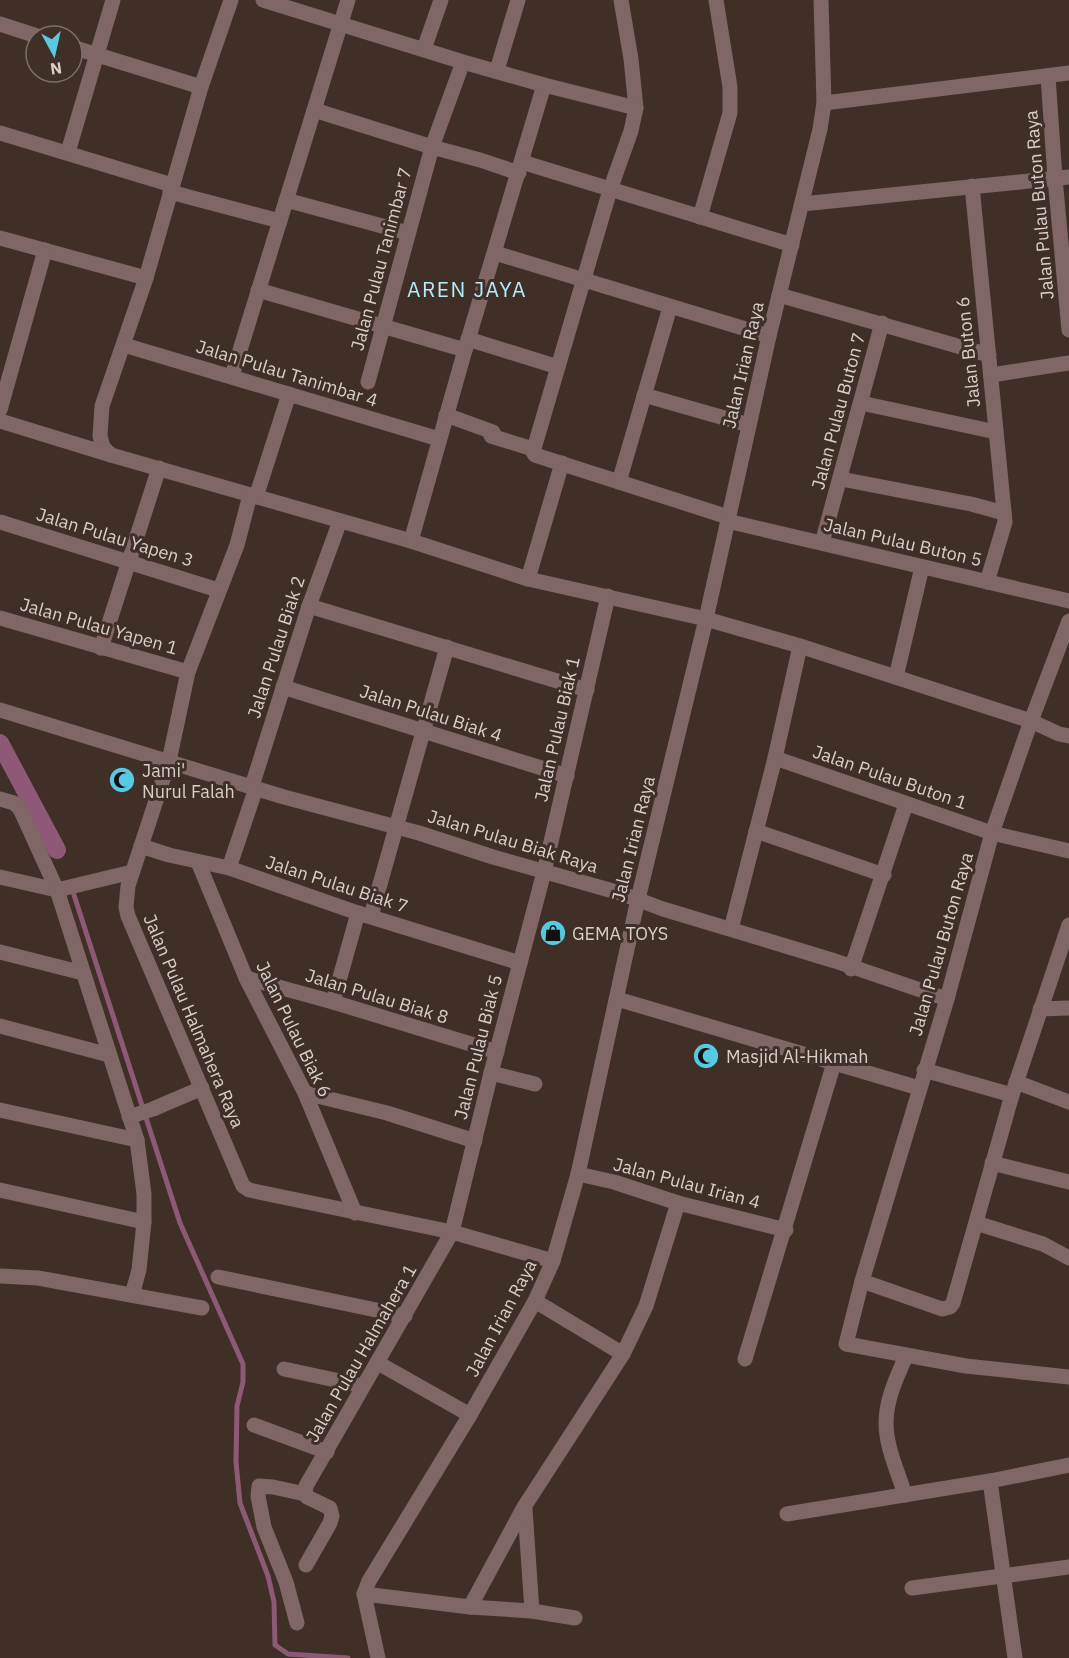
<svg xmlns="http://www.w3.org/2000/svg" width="1069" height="1658" viewBox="0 0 1069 1658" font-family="'IBM Plex Sans',sans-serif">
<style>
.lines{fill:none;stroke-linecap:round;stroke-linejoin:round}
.stream{stroke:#8d5976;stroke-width:5}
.canal{stroke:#8d5976;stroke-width:18}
.minor{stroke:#816666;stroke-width:15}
.labels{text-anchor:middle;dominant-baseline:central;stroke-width:6;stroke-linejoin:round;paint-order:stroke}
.street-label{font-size:18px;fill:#d9cfc9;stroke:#3f2f26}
.poi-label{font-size:18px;fill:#d9cfc9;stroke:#3f2f26;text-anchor:start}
.quarter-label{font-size:21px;letter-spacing:1.5px;fill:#b3ebfa;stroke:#3f2f26}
</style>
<rect width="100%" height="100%" fill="#3f2f26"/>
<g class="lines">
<polyline class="stream" points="74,895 180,1223 243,1364 243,1382 237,1406 236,1462 240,1503 268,1576 274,1602 275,1645 288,1654 348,1658"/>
<polyline class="canal" points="0,743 57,850"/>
<g class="minor">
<polyline points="231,0 201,87 146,278 102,406 100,436 103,447 111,455 411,541 528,579 706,619 800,646 1031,721 1059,734 1069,736"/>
<polyline points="263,0 463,62 544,85 465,350 411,541"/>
<polyline points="621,0 631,59 636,108 631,131 610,190 533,452 535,455 728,517"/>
<polyline points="0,24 37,36"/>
<polyline points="72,47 201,87"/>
<polyline points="424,49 441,0"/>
<polyline points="497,70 518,0"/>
<polyline points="1048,76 1055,178 1069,330"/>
<polyline points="544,85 636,108"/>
<polyline points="824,103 1069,73"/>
<polyline points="314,110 432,147 480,160 519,173"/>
<polyline points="0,133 172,185"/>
<polyline points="68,152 113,0"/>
<polyline points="522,162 792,245"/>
<polyline points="972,186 1005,522 987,582"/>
<polyline points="170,192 280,221"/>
<polyline points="286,200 408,233"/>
<polyline points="802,204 1069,177"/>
<polyline points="700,217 730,113 730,87 716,0"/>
<polyline points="0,238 146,278"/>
<polyline points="495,253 769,336"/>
<polyline points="258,290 465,350"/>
<polyline points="779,295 989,355"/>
<polyline points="468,339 558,367"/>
<polyline points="124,345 439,439"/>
<polyline points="991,375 1069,363"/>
<polyline points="232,376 348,0"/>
<polyline points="368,382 432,147 463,62"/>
<polyline points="644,395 749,425"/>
<polyline points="861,403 996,432"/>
<polyline points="0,410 45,250"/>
<polyline points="446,415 493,432 491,436 533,449"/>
<polyline points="0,421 111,455"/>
<polyline points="841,479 971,504 1004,513"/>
<polyline points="619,482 670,307"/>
<polyline points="250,495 237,545 188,672 169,761 128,886 126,907 128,916 243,1186 249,1190 452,1232 553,1261"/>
<polyline points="256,497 289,394"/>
<polyline points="727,521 1069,601"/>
<polyline points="0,522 218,590"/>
<polyline points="822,543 882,323"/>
<polyline points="528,579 562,463"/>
<polyline points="309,606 587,690"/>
<polyline points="0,618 188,672"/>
<polyline points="1069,621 1031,721 992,833 947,999 862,1281 846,1344 966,1366 1069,1377"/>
<polyline points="101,648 159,468"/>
<polyline points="896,677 922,567"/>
<polyline points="283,687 567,776"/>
<polyline points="0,710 284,797 419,833 493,857 620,893 663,909 835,961 947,999"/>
<polyline points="775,758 992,833 1069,851"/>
<polyline points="252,786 309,606 340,521"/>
<polyline points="0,799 14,803 20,809 57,890 137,1140 144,1194 144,1222 0,1190"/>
<polyline points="756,831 884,875"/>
<polyline points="141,846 169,855 229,868 358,913 520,963"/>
<polyline points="198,862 246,978 305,1093 355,1213"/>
<polyline points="229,868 256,788"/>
<polyline points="0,877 57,890"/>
<polyline points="57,890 132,872"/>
<polyline points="371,916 447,647"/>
<polyline points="731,929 775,758 800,646"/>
<polyline points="0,952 83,973"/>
<polyline points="851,969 906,804"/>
<polyline points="246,978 333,1002 497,1052"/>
<polyline points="617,999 919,1088"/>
<polyline points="333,1002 358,913"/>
<polyline points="1040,1009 1069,1008"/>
<polyline points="0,1026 109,1055"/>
<polyline points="924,1070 1012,1095"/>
<polyline points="491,1073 535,1084"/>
<polyline points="1016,1082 1069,1102"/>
<polyline points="305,1093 387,1113 475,1141"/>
<polyline points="0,1110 137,1140"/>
<polyline points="129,1117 153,1109 202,1088"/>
<polyline points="992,1163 1069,1182"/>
<polyline points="578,1174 614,1182 678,1203 786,1230"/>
<polyline points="976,1223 1043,1244 1069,1258"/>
<polyline points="0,1276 38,1278 202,1308"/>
<polyline points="218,1277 405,1316"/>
<polyline points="862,1281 942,1309 950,1307 953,1303 1012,1095 1069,925"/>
<polyline points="132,1295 139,1270 144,1222"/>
<polyline points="535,1301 623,1354"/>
<polyline points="745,1359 834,1063"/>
<polyline points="378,1363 470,1415"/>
<polyline points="284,1369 363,1386"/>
<polyline points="254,1425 327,1452"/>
<polyline points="990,1481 1015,1658"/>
<polyline points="305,1494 306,1486 452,1232 491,1073 544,872 608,596"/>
<path d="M905 1495C898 1472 886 1447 886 1423 886 1399 897 1377 906 1356"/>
<polyline points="525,1509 532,1611"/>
<polyline points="787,1514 990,1481 1069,1465"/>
<polyline points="912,1588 1069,1567"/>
<polyline points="364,1594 470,1607 532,1611 575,1618"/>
<polyline points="470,1607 524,1507 623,1354 646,1306 678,1203"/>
<polyline points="297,1623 286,1582 264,1527 258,1496 259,1486 273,1487 305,1494 307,1497 330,1508 332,1516 330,1523 306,1565"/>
<polyline points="378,1658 364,1594 369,1581 470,1415 535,1301 553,1261 578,1174 638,899 706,619 769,336 820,129 824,103 821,0"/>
</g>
</g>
<defs>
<g id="mosque-disc" transform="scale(1.35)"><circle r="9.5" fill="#58c9e3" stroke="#3f2f26"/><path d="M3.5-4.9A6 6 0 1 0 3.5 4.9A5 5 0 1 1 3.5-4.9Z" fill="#111"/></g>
<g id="shop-disc" transform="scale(1.35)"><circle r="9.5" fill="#58c9e3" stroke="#3f2f26"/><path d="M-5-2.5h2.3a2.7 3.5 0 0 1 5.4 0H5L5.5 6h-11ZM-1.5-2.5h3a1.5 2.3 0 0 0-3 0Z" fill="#111"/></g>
</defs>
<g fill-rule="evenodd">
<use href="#mosque-disc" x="122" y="780"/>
<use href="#shop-disc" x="553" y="933"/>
<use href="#mosque-disc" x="706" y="1056"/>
</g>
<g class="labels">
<g class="street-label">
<text transform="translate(1039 205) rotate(-95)">Jalan Pulau Buton Raya</text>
<text transform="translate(381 259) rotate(-75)">Jalan Pulau Tanimbar 7</text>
<text transform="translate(968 352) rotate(-96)">Jalan Buton 6</text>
<text transform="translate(743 365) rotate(-77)">Jalan Irian Raya</text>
<text transform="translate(287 373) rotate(17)">Jalan Pulau Tanimbar 4</text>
<text transform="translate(838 411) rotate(-75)">Jalan Pulau Buton 7</text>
<text transform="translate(115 537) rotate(17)">Jalan Pulau Yapen 3</text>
<text transform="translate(903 542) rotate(13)">Jalan Pulau Buton 5</text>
<text transform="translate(99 626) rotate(16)">Jalan Pulau Yapen 1</text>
<text transform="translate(276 647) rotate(-72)">Jalan Pulau Biak 2</text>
<text transform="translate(431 713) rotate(18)">Jalan Pulau Biak 4</text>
<text transform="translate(557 729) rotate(-77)">Jalan Pulau Biak 1</text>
<text transform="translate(890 777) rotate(19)">Jalan Pulau Buton 1</text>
<text transform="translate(633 839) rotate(-76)">Jalan Irian Raya</text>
<text transform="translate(513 841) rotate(17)">Jalan Pulau Biak Raya</text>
<text transform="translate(337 884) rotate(18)">Jalan Pulau Biak 7</text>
<text transform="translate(941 944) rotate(-74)">Jalan Pulau Buton Raya</text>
<text transform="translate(377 996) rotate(17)">Jalan Pulau Biak 8</text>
<text transform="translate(194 1021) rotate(67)">Jalan Pulau Halmahera Raya</text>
<text transform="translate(294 1029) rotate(64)">Jalan Pulau Biak 6</text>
<text transform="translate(478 1047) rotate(-76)">Jalan Pulau Biak 5</text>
<text transform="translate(687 1183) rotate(15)">Jalan Pulau Irian 4</text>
<text transform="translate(501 1318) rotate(-62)">Jalan Irian Raya</text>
<text transform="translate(361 1353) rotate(-60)">Jalan Pulau Halmahera 1</text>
</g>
<g class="poi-label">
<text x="142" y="770">Jami'<tspan x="142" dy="21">Nurul Falah</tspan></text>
<text x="572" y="933">GEMA TOYS</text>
<text x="726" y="1056">Masjid Al-Hikmah</text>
</g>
<g class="quarter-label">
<text x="467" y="289">AREN JAYA</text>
</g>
</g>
<g transform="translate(54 54) rotate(172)"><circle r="28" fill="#3f2f26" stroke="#7d6f67" stroke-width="1.5"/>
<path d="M0-4.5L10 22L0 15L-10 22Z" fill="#58c9e3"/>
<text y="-9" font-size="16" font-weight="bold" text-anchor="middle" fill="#d9cfc9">N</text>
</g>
</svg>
